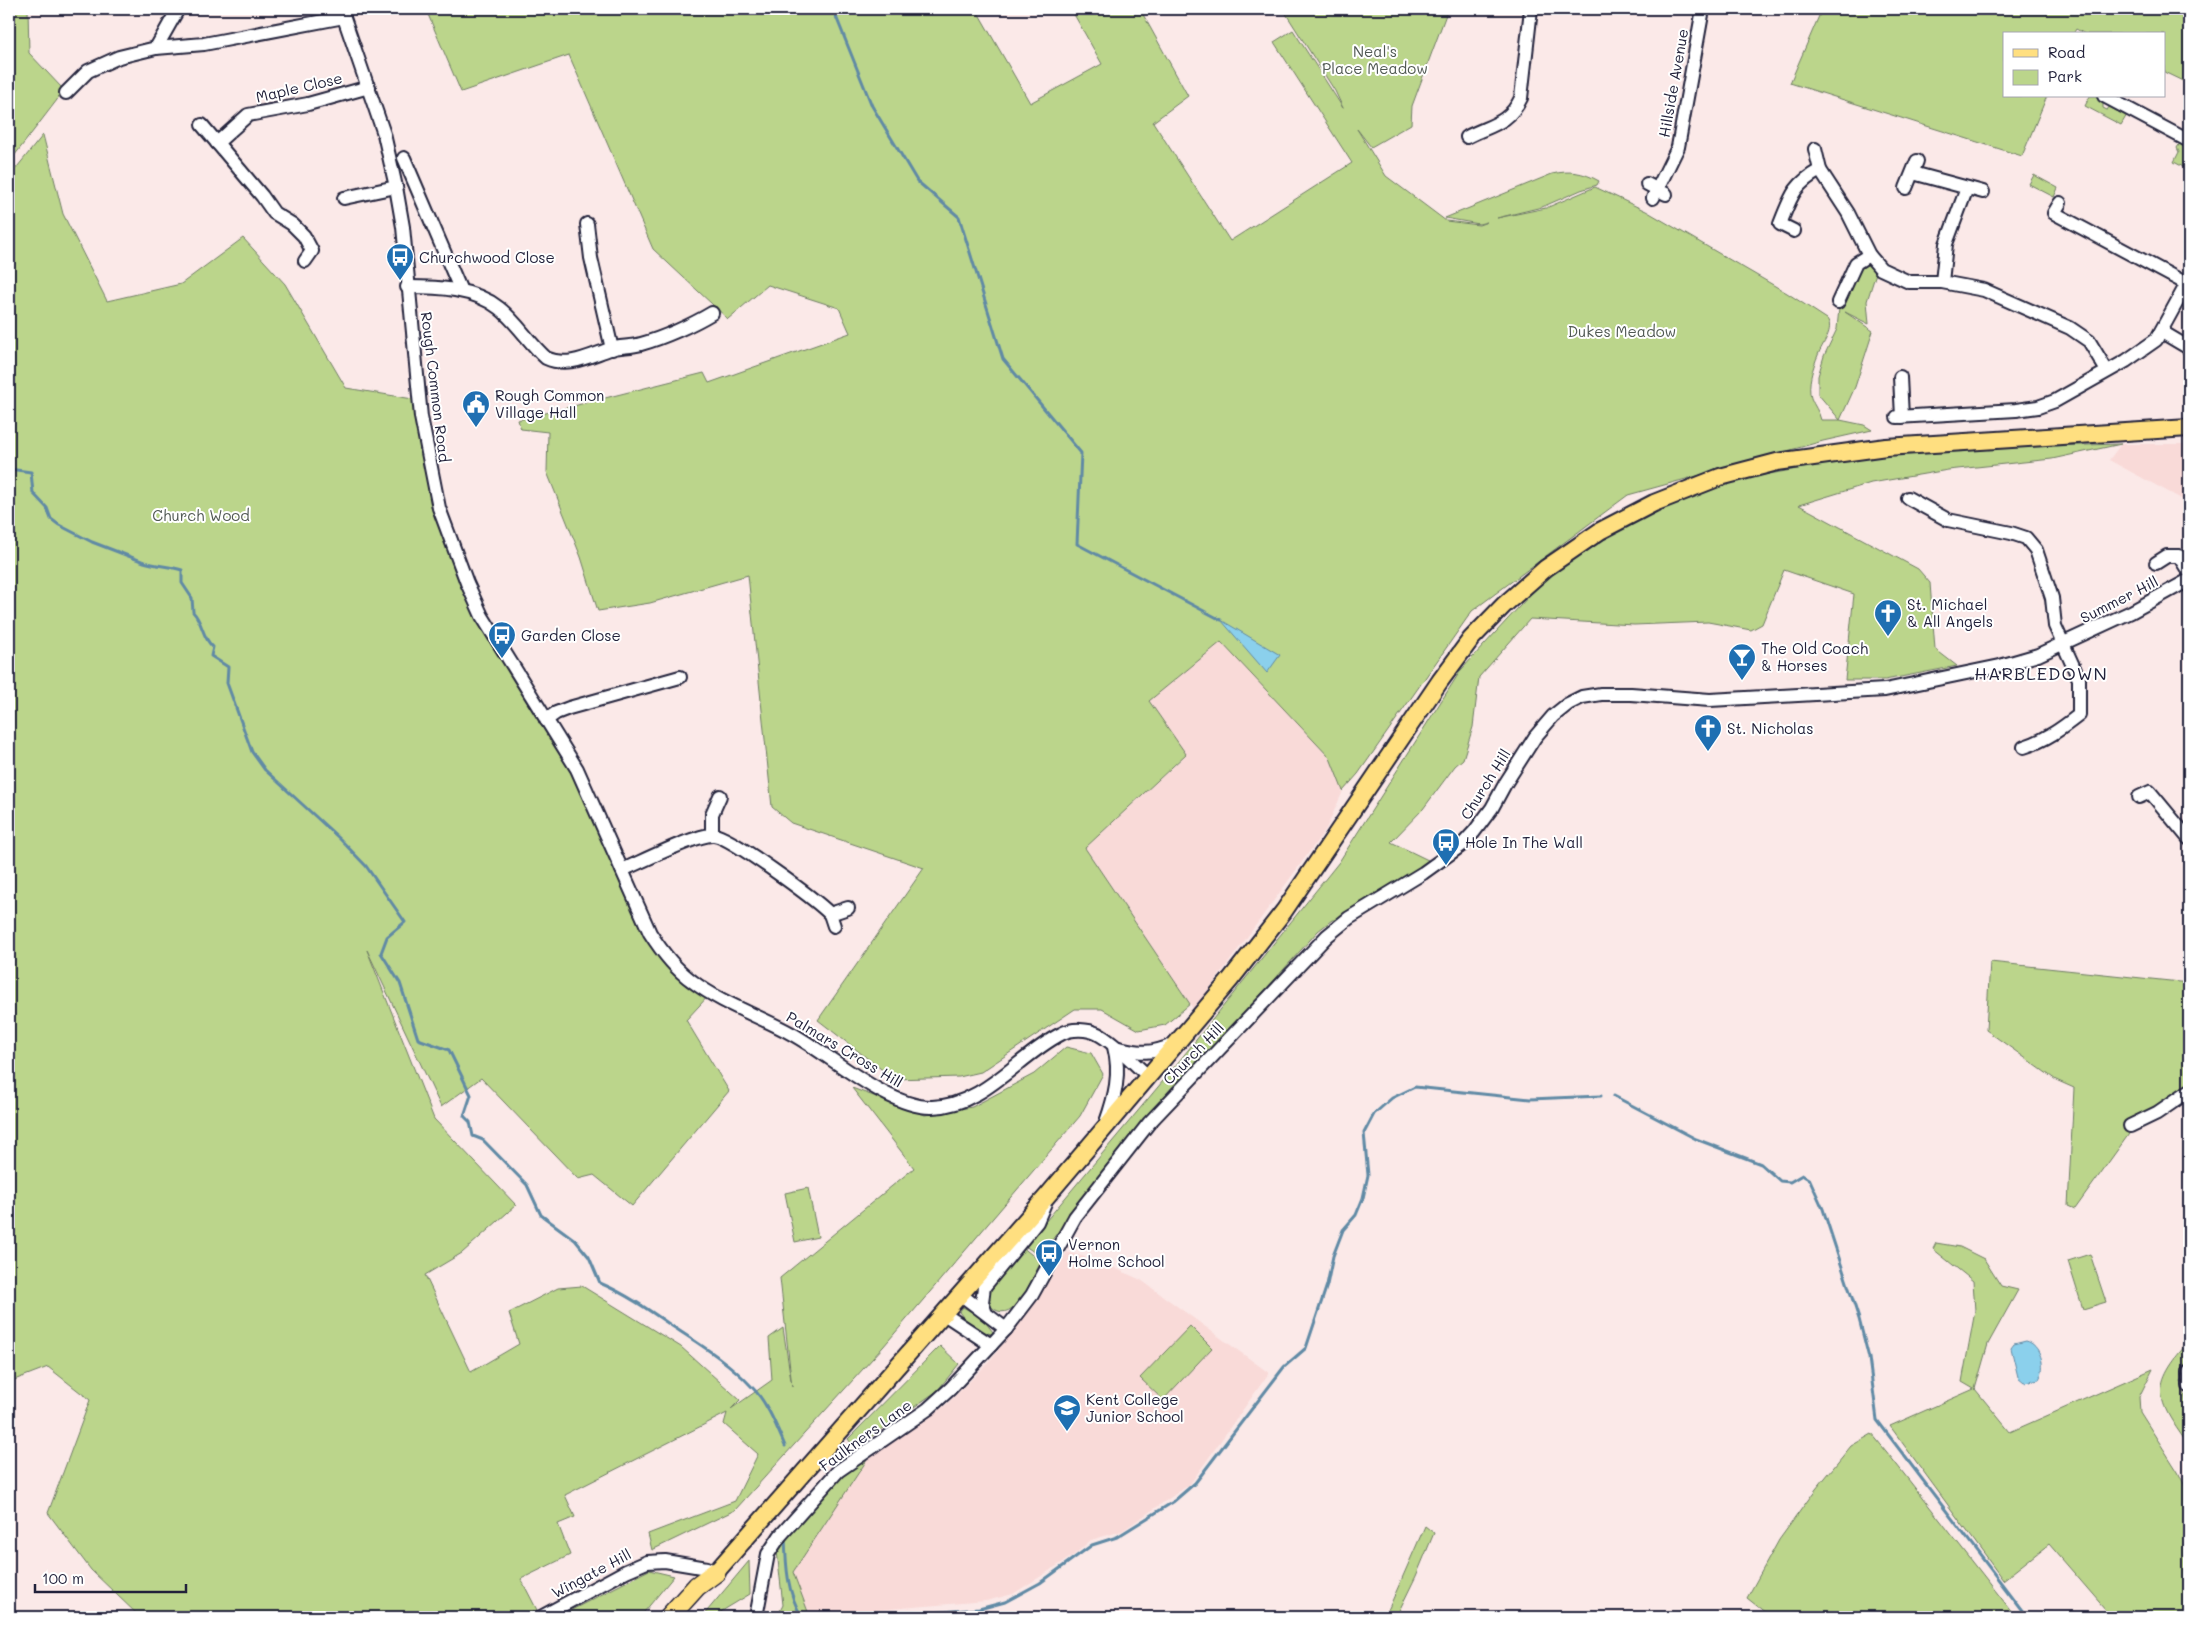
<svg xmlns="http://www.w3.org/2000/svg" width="2198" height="1626" viewBox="0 0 2198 1626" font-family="Mali,sans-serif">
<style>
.built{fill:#f9dad8}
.green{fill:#bbd58b;stroke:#6e7c63}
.water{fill:#8bd0ec;stroke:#618aa5}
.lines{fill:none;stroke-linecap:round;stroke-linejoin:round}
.stream{stroke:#618aa5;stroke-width:3}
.minor-casing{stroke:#22223b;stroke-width:16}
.major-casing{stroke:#22223b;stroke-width:20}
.highway-casing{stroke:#22223b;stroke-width:22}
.minor{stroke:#fff;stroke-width:12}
.major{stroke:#ffdf80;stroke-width:16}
.highway{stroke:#ffdf80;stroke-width:19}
.labels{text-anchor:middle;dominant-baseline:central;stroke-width:4;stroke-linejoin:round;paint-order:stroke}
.park-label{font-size:15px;fill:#505853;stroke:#fff}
.street-label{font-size:15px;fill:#22223b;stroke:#fff}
.poi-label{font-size:15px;fill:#22223b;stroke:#fff;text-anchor:start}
.quarter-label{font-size:18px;letter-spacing:1px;fill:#22223b;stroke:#fff}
</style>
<rect width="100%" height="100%" fill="#fbe9e8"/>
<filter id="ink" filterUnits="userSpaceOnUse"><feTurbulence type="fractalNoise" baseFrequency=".02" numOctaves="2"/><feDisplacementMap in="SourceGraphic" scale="10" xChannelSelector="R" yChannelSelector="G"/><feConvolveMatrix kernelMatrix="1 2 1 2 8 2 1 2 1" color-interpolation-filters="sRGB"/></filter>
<g filter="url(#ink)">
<g class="built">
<polygon points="2121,444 2189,444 2189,503 2109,460"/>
<polygon points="1221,642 1330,758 1343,791 1326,829 1194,1010 1085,848 1186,755 1149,701"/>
<polygon points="1067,1252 1099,1261 1141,1280 1269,1373 1190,1484 1122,1531 1091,1540 1074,1555 1013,1594 986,1601 877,1610 856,1617 810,1617 793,1572 867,1460 946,1405 989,1362 1038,1299"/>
</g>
<g class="green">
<polygon points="9,9 28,9 29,53 62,88 57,100 11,160 9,157"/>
<path d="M436 9H976L1030 103 1102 64 1071 9H1140L1188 96 1153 122 1230 241 1352 163 1274 42 1293 30 1343 108 1335 91 1283 9H1448L1412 106 1411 124 1371 147 1357 129 1386 176 1446 221 1479 225 1487 222 1479 224 1445 218 1552 174C1569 170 1583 172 1599 181L1597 185 1581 190 1542 207 1497 218 1546 208 1595 187 1646 211 1787 293 1827 319C1835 329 1822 344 1818 355 1813 367 1807 385 1811 398 1814 406 1819 411 1821 420H1840L1818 394V376L1824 356 1837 329 1839 308 1856 267 1867 263 1876 273 1867 301 1869 324 1845 312 1873 331 1855 387 1840 420 1864 425 1872 430 1823 441 1628 495 1472 611 1358 774 1343 791 1330 758 1221 642 1149 701 1186 754 1085 848 1190 1004 1165 1025 1139 1030 1102 1009H1075L981 1072 959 1077 894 1079 818 1020 924 868 791 823 772 807 748 575 650 603 598 611 581 557 547 472 548 432 521 429 518 420 704 373 709 383 850 333 839 308 768 285 728 319 653 249 569 55 461 92 427 12Z"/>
<polygon points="1822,9 2189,9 2189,84 2164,72 2164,34 2085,34 2076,29 2073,34 2004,34 2004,96 2047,96 2022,156 1790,83"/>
<polygon points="2090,96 2097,96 2103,100 2103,108 2107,110 2110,106 2128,113 2121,125 2085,106"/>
<polygon points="43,135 63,214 107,301 181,284 243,238 285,284 346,388 419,400 426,448 467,583 566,753 650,933 711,993 686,1020 729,1091 632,1206 594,1175 578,1179 481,1078 441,1107 367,950 434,1119 516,1205 462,1253 425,1275 471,1372 519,1344 509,1313 558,1288 582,1286 681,1347 740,1400 731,1409 772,1380 769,1338 783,1328 792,1387 780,1278 914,1168 852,1088 925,1115 972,1107 1034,1074 1066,1047 1091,1053 1103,1074 1080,1116 883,1347 735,1510 652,1550 648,1534 735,1501 758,1454 724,1424 727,1413 565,1495 575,1517 558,1524 570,1555 521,1579 537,1610 522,1617 140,1617 91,1570 48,1513 90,1400 48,1367 9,1382 9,177"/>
<polygon points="2180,143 2189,148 2189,170 2174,162 2179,152 2177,148"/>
<polygon points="2034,175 2058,188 2054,197 2029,184"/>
<polygon points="2121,444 2052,459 1948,470 1871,483 1799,505 1918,569 1930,583 1935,649 1957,666 1885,680 1845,680 1854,594 1784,570 1762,624 1751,630 1708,622 1634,625 1530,619 1479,677 1473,727 1463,759 1455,766 1423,809 1391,842 1428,860 1412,876 1338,920 1332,920 1318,931 1200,1063 1172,1087 1116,1154 1040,1256 1025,1246 1168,1075 1339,862 1461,670 1542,582 1587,548 1635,520 1687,496 1742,479 1841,461 1944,449"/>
<polygon points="1990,962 2189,983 2189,1086 2159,1107 2124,1123 2134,1127 2075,1209 2068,1206 2074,1088 2056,1080 1986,1030"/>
<polygon points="808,1188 818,1237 795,1242 785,1193"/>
<polygon points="1936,1243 1960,1247 1984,1259 2001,1286 2018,1290 1988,1344 1975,1389 2010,1432 2153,1369 2139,1397 2140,1412 2178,1472 2189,1494 2189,1617 2112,1617 2049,1544 2003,1580 1890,1426 1974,1389 1962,1382 1975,1311 1973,1281 1933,1249"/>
<path d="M1022 1247 1041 1262C1033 1276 1018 1318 998 1311 989 1308 988 1300 987 1292Z"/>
<polygon points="2090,1254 2106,1302 2083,1309 2068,1261"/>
<path d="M963 1307 982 1318 993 1332 991 1334C976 1330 968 1324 959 1312Z"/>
<polygon points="1190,1326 1212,1348 1163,1400 1140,1378"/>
<path d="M2187 1344 2189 1346V1362L2181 1382 2189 1409V1446C2159 1403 2147 1388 2187 1344Z"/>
<polygon points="940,1346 959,1364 937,1391 855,1448 848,1439"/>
<polygon points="1872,1434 1886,1451 2016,1617 1771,1617 1747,1598 1779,1540 1816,1489 1851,1446"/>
<polygon points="867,1460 793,1572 810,1617 777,1617 783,1605 777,1551 839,1477"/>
<polygon points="1425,1526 1434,1533 1416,1576 1396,1617 1382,1617 1389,1608"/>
<polygon points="749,1561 750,1594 722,1611 718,1617 702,1617"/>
<polygon points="649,1570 674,1576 640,1617 558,1617"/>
</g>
<g class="water">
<polygon points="1221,620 1280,655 1267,673"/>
<path d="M2026 1341C2040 1344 2047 1367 2039 1379L2024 1382 2018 1377 2011 1348 2014 1344Z"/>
</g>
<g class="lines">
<g class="stream">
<polyline points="833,9 872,106 917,181 959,217 1003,359 1081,453 1077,544 1221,620"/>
<path d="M9 469 31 472 33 493 47 508 51 519 59 525 92 542 144 562C157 566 169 566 182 570V583L192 598 193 612C203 622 202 638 213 647L211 656 228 667 227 683 252 752 265 770 340 839 366 866 405 922 387 937 381 953 400 983 418 1039 449 1050 471 1095 464 1116 470 1122 473 1136 483 1140 527 1185 541 1215 575 1240 589 1257 600 1283C626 1294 649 1310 672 1326 699 1344 729 1362 751 1386 767 1402 776 1425 785 1446"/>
<polyline points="1614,1096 1696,1139 1761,1164 1780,1181 1790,1182 1802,1175 1810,1180 1823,1209 1859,1319 1869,1358 1877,1420 2027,1617"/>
<path d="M785 1537C786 1566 787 1593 802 1617"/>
<polyline points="882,1617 979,1609 1005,1602 1040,1583 1092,1545 1117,1537 1173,1502 1195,1483 1284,1367 1306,1348 1327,1285 1333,1256 1343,1230 1356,1215 1363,1198 1368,1175 1364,1133 1374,1114 1392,1098 1415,1087 1530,1099 1601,1096"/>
</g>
<g class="minor-casing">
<g id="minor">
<path d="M341 9 384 134 396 187 403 227 421 417 439 508 467 583 482 616 577 769 650 933C662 952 674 968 692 981 722 1004 760 1016 792 1034 831 1055 888 1108 932 1107 984 1106 1019 1055 1061 1034 1072 1028 1088 1029 1098 1034 1115 1043 1133 1063 1148 1076"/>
<polyline points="156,48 178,9"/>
<polyline points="66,93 88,71 119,57 156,48 204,44 344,17"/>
<polyline points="2104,96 2189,141"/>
<polyline points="202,125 262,196 274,213 292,224 304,236 312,251 305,261"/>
<path d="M1467 137C1490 125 1509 124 1521 98L1531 9"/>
<polyline points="217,143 248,115 308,104 369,87"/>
<polyline points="1815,149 1820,170 1848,213 1869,255 1881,269 1909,282 1942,282 1984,290 2070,328 2089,341 2107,371"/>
<polyline points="404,158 461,291"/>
<polyline points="1913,173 1983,192"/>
<polyline points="1647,184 1666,194"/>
<polyline points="1906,188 1917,161"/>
<polyline points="344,198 396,187"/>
<polyline points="1653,198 1678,147 1703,9"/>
<polyline points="2060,203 2054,213 2187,284"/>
<polyline points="587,224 591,258 612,349"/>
<path d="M1794 231 1780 224C1791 197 1793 185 1820 170"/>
<polyline points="1942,282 1946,244 1967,188"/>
<path d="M407 287C438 287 474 288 499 308 517 322 529 343 546 358 568 368 589 356 610 349 620 346 631 347 641 344 663 338 692 325 712 313"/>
<polyline points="1838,302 1856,263 1869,255"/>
<polyline points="2162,332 2189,348"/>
<polyline points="1900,377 1902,417"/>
<polyline points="1897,417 2016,410 2038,407 2055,401 2126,361 2156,340 2189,280"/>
<path d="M1908 498 1948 520 2011 533 2026 538 2036 550 2052 598 2055 626 2079 679V715C2061 729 2046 740 2024 747"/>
<polyline points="2156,563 2167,556 2179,556 2189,572"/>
<polyline points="546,720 556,713 569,708 680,677"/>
<polyline points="2139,797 2150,792 2189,839"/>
<polyline points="712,835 712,814 720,796"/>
<path d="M622 870C639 863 698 833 714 835 731 837 815 899 830 914"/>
<polyline points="834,926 830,914 848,908"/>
<path d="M1106 1122C1115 1097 1121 1073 1114 1047 1142 1053 1149 1055 1175 1044"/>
<polyline points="2130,1126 2157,1113 2189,1091"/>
<polyline points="960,1294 1006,1329"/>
<polyline points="985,1311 982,1302 984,1287 1037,1222 1045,1203"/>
<polyline points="944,1314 991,1345"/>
<polyline points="2189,1372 2189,1386"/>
<polyline points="541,1617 626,1571 647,1562 665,1561 707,1568 716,1572"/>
<polyline points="756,1617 768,1554 780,1536 838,1471 928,1409 950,1389 1006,1329 1032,1295 1075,1217 1149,1123 1327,936 1349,918 1423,873 1462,845 1474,832 1492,808 1505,784 1535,737 1553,716 1568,704 1582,697 1601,694 1631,694 1710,700 1885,690 2000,666 2038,655 2131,612 2189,580"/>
</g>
</g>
<g class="major-casing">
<polyline id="major" points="716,1572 1047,1196 1230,980 1284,911 1440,681 1471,639 1504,605 1546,568 1600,531 1654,503 1720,477 1777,462 1886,447 2189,428"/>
</g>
<g class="highway-casing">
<polyline id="highway" points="669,1617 697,1586 716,1572"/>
</g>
<use href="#minor" class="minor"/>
<use href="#major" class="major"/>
<use href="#highway" class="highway"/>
</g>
</g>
<defs>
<g id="bus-pin" transform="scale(1.4375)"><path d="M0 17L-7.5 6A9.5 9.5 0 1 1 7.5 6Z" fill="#1f6fb2" stroke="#fff"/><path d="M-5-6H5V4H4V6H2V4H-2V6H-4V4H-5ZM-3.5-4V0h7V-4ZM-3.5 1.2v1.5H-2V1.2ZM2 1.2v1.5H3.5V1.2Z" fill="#fff"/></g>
<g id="civic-pin" transform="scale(1.4375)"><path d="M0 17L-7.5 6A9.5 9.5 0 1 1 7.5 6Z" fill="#1f6fb2" stroke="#fff"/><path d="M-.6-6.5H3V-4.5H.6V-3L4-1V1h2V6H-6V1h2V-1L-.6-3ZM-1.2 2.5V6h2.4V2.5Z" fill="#fff"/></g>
<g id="church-pin" transform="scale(1.4375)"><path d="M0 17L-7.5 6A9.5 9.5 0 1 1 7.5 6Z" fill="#1f6fb2" stroke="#fff"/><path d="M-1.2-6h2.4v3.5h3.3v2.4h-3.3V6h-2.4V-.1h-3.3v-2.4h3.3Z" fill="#fff"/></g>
<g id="bar-pin" transform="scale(1.4375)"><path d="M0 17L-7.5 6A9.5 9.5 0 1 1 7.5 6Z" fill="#1f6fb2" stroke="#fff"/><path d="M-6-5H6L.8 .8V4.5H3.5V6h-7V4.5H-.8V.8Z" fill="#fff"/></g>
<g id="school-pin" transform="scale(1.4375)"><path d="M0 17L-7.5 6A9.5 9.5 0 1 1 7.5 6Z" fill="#1f6fb2" stroke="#fff"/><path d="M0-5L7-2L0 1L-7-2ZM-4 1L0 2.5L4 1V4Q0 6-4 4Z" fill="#fff"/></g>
</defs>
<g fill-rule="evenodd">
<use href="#bus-pin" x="400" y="257"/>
<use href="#civic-pin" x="476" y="404"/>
<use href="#church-pin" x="1888" y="613"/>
<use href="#bus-pin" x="502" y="635"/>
<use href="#bar-pin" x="1742" y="657"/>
<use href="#church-pin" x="1708" y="728"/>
<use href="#bus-pin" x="1446" y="842"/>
<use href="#bus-pin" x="1049" y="1253"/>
<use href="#school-pin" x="1067" y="1408"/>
</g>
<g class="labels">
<g class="park-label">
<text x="1375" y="51">Neal's<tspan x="1375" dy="17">Place Meadow</tspan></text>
<text x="1622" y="331">Dukes Meadow</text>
<text x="201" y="515">Church Wood</text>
</g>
<g class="street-label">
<text transform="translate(1673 83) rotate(-80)">Hillside Avenue</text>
<text transform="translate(299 87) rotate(-13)">Maple Close</text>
<text transform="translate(436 387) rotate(83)">Rough Common Road</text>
<text transform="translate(2119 599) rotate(-27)">Summer Hill</text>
<text transform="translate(1485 784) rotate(-58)">Church Hill</text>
<text transform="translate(845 1049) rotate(31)">Palmars Cross Hill</text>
<text transform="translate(1193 1053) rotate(-46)">Church Hill</text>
<text transform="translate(865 1435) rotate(-36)">Faulkners Lane</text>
<text transform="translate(591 1573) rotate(-28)">Wingate Hill</text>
</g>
<g class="poi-label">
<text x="419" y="257">Churchwood Close</text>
<text x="495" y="395">Rough Common<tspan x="495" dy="17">Village Hall</tspan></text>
<text x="1907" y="604">St. Michael<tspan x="1907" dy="17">&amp; All Angels</tspan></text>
<text x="521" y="635">Garden Close</text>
<text x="1761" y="648">The Old Coach<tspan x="1761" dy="17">&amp; Horses</tspan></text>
<text x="1727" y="728">St. Nicholas</text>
<text x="1465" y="842">Hole In The Wall</text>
<text x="1068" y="1244">Vernon<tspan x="1068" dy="17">Holme School</tspan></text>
<text x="1086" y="1399">Kent College<tspan x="1086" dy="17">Junior School</tspan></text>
</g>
<g class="quarter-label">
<text x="2041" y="673">HARBLEDOWN</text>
</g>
</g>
<rect width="2198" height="1626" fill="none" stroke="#fff" stroke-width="30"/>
<rect x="15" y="15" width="2168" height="1596" fill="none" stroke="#22223b" stroke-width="2" filter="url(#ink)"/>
<rect x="2003" y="32" width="162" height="65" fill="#ffffff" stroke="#a7a7b1"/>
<rect x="2013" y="49" width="25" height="8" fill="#ffdf80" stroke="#a7a7b1"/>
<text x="2048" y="58" font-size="15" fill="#22223b">Road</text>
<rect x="2013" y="70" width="25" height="15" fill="#bbd58b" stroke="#a7a7b1"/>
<text x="2048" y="82" font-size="15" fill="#22223b">Park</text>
<path d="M35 1584v8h151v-8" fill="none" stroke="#22223b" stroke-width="2.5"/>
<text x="42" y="1584" font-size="15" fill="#22223b" stroke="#ffffff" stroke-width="4" paint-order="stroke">100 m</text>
</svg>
